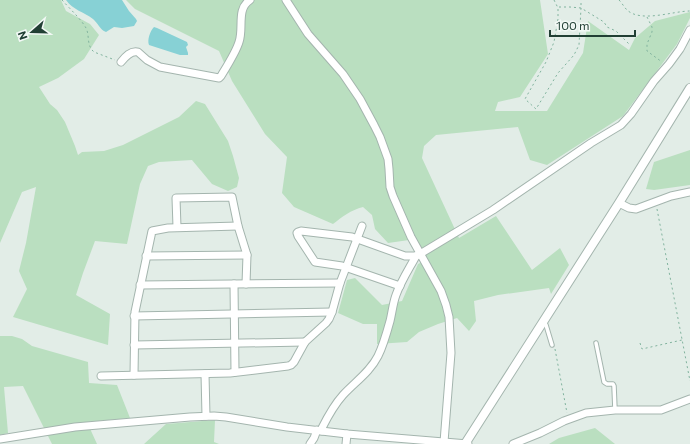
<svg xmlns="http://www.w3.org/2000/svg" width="690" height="444" viewBox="0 0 690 444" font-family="Commissioner,sans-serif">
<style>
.green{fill:#badfc0}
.water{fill:#87d1d5}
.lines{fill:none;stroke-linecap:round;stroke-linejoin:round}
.service-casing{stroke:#a4b5ae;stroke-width:5.5}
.minor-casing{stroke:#a4b5ae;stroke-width:9}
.tertiary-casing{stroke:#a4b5ae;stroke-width:10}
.path{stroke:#81b39e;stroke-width:1;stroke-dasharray:2 3;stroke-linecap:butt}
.service{stroke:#fff;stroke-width:3.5}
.minor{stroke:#fff;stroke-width:7}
.tertiary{stroke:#fff;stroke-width:8}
</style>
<rect width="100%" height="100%" fill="#e2ede7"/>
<g class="green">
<polygon points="0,0 61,0 66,11 90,24 99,35 84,59 58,78 39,87 50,104 57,110 65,122 75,146 78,155 82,152 104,151 123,145 179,117 196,101 205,104 228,141 233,156 239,178 237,187 228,191 212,184 192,160 159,162 148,166 140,184 127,244 95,241 83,273 76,295 110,314 108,345 13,317 27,289 19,271 26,243 36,187 22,192 0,243"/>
<path d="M126 0H540L548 54 520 97 498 102 495 111H547L583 53 588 21 629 50 635 38 655 21 690 12V18L677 44 623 116 547 165 530 160 518 127 436 135 424 146 422 158 459 238 496 216 532 270 560 248 569 265 551 294 549 288 498 295 474 301 476 321 469 331 457 318 438 324 419 332 407 342 377 344V324H363L338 313 347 280 355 278 382 305 402 301 418 264 428 259 416 239 388 243 375 229 372 215 363 207C351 210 342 217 333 224L294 207 282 193 287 157 265 134 232 81 219 51 135 9Z"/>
<polygon points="690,150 690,185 654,190 646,189 654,162"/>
<polygon points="0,336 12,336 22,339 32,346 88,362 89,383 117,385 130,418 87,422 97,444 52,444 23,386 4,387 8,433 0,435"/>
<polygon points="215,420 214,442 219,444 144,444 166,424"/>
<polygon points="595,428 615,444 549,444 559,438"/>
</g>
<g class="water">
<path d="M66 0H122L129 11 136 19 137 21 134 26 122 28 114 27 106 32C100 30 98 23 93 19 84 12 73 10 66 0Z"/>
<path d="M154 27 157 28 187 42 188 45 186 47 188 53V55H180L149 45C147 40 150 31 154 27Z"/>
</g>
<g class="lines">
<g class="service-casing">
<g id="service">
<polyline points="544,322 546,325 552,345"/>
<polyline points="596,343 604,382 607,384 613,384 614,386 615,410"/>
</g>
</g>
<g class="minor-casing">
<g id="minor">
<polyline points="286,0 308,34 343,74 360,99 374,125 380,137 388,159 389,169 390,187 393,196 411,237 441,291 446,305 449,317 451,353 444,442"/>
<path d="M121 62C125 57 131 50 138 52L147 60 160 67 219 78 221 76C227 66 236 52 239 42 244 28 236 9 250 0"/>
<polyline points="619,203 629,208 636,209 671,196 690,192"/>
<polyline points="177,227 176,198 232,197 238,226 247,255 246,284"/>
<polyline points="146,256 247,255"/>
<polyline points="234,284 235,372"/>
<polyline points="140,285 340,283"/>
<polyline points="400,286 342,266 315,262 298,236 297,233 298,232 301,231 352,237 405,256 416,256 420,254 493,210 591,143 621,125 631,114 654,81 669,64 680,49 690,30"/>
<polyline points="134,316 332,312"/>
<polyline points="134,345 305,342"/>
<polyline points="205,374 206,416"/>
<polyline points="134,375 135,312 152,231 168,228 238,226"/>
<polyline points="101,376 230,373 288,366 291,365 294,362 305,342 326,323 329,319 332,312 340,283 362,226"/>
<path d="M322 431V428C328 416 334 405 343 395 355 382 370 372 378 356 383 346 387 332 390 321 392 313 393 303 396 295 401 281 409 269 416 256"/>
<polyline points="0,439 75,427 190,417 214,416 226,417 287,427 347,434 468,444"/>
<polyline points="310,444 314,438 317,430"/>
<polyline points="346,444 347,434"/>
<polyline points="513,444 540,433 564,421 586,413 615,410 661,410 690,399"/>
</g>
</g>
<g class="tertiary-casing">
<polyline id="tertiary" points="465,444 619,203 690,88"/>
</g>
<g class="path">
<path d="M62 0C69 8 81 19 86 28 90 36 86 45 94 52L115 60"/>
<polyline points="554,0 558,8 558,19 554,42 546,62 525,99 536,109 558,73 574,55 579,45 581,8 604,22 607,27 616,31 629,44"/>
<path d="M619 0C622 3 624 7 627 10 641 23 673 11 690 11"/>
<polyline points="559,7 570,7 581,8 581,0"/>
<polyline points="647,17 652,27 652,32 647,44 647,51 662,62"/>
<polyline points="657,209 690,381"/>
<polyline points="640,343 642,349 682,340"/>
<polyline points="555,349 567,413"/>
</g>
<use href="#service" class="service"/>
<use href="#minor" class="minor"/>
<use href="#tertiary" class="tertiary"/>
</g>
<g transform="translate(32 32) rotate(250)" stroke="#f3f9f6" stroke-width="3" paint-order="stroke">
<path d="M0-3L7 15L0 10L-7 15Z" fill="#213f34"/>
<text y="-6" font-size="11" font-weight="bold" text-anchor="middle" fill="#213f34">N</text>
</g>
<path d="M550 30v6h85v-6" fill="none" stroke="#213f34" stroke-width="2"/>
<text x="556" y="30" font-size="12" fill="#213f34" stroke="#f3f9f6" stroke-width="3" paint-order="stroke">100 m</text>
</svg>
